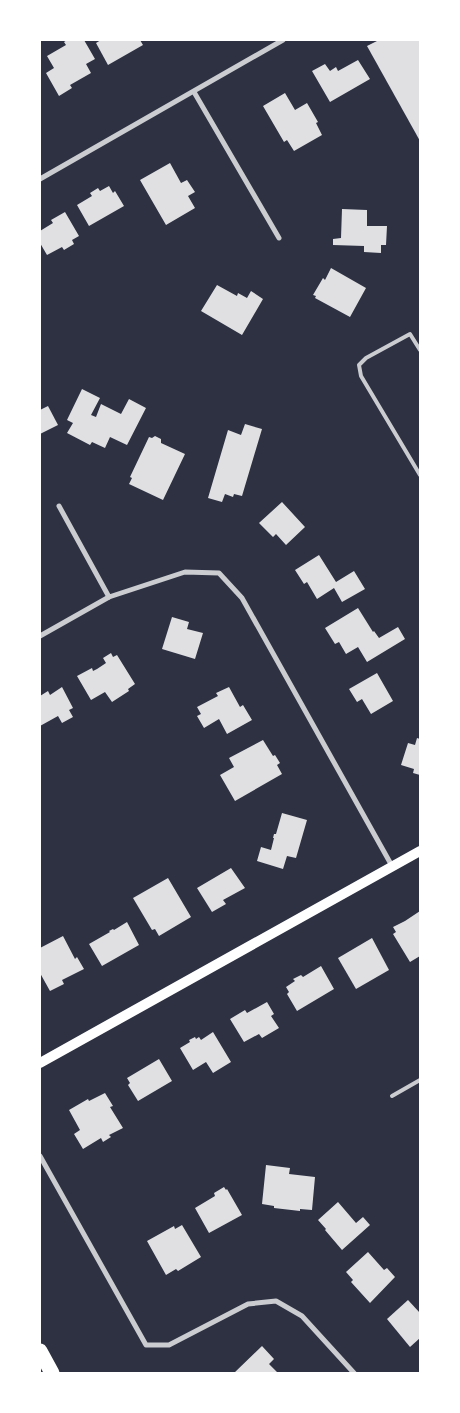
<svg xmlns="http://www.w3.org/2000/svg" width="460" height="1413" viewBox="0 0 460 1413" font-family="'IBM Plex Serif',serif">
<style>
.building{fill:#e0e0e3}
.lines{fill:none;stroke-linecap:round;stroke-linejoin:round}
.service{stroke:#caccd0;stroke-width:4}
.minor{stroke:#caccd0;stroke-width:5}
.secondary{stroke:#fff;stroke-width:10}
.motorway{stroke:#fff;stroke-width:15}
</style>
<rect width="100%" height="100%" fill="#2d3142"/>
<g class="building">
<polygon points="67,40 84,40 95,59 86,64 91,73 70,85 72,88 59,96 46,73 54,68 47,56 66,45 64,42"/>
<polygon points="101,40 140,40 143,45 108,65 96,43"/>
<polygon points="379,40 420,40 420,141 367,46"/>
<polygon points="358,60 370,79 330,102 312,71 325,64 330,71 336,67 338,71"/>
<polygon points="285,93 295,110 307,103 318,122 316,123 322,135 294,151 287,140 284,142 263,106"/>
<polygon points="170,163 181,183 187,180 195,192 188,196 195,208 166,225 140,180"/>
<polygon points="109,186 113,193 115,191 124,206 89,226 77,205 92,196 90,193 98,188 100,191"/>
<polygon points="342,209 367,210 367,226 387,226 386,245 381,245 381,253 364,252 364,246 333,245 333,239 341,238"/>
<polygon points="65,212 79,236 72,240 74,244 64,250 62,247 47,255 40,243 40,231 53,223 51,220"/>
<polygon points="331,268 366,288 350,317 315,298 316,296 313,295 323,278 325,280"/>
<polygon points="217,285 237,296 238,293 247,298 251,291 263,299 242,335 201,311"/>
<polygon points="82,389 100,398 91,415 96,417 101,404 121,414 129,399 146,408 127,445 110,437 105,448 92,442 90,445 67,433 73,423 67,420"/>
<polygon points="48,406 58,425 40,434 40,410"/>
<polygon points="245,424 262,429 242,496 234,494 233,497 225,494 222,502 208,498 228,430 241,435"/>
<polygon points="155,436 161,439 161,443 185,454 163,500 129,484 132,478 130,477 149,437 152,438"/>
<polygon points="282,502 305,527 286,545 276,534 273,537 259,523"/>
<polygon points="319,555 336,582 354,571 365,589 342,602 334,588 317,599 307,582 304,584 295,570"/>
<polygon points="358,608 373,632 374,631 379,638 398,627 405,639 367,662 358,647 346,654 339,642 335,644 325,628"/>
<polygon points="172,617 189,622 187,629 203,633 195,659 162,649"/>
<polygon points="111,653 113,657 117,655 135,684 128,689 129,691 112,702 105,692 91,700 77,676 92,668 93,671 97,669 106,663 103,658"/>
<polygon points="377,673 393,701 371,714 362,699 357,702 349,689"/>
<polygon points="62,687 73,708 69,710 73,717 62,723 58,716 40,726 40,696 48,691 50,695"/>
<polygon points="229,687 240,707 243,705 252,720 227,734 219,719 204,728 197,716 201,714 197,707 218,696 216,693"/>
<polygon points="417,738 420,739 420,775 413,773 414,769 401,765 408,743 415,745"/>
<polygon points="263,740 273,756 275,755 280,763 277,765 282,774 235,801 220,775 234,767 229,758"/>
<polygon points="282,813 307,820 296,858 287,856 283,869 257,861 261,847 271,850 274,838 273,838 274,834 276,834"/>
<polygon points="231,868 245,888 223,900 226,904 212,912 197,888"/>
<polygon points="168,878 191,917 159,936 155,929 152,930 133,898"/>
<polygon points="420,911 420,956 410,962 393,934 396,932 393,927 405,921"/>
<polygon points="127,922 139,945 102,966 89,944 110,932 109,931 113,929 114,930"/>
<polygon points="63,936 75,959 77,957 84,969 62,980 64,984 50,991 40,973 40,948"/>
<polygon points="372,938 389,970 356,989 338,958"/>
<polygon points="321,966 334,989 297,1011 287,994 289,992 286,987 295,981 293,979 301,975 303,977"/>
<polygon points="267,1002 274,1014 271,1016 279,1028 262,1038 259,1034 244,1042 230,1019 245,1010 247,1013"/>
<polygon points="213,1032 231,1062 213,1073 206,1062 193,1070 180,1048 190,1042 189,1040 195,1037 196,1039 199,1037 201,1040"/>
<polygon points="159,1059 172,1081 138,1101 128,1085 130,1083 127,1078"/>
<polygon points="105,1093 113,1106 110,1107 123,1128 109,1135 111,1137 103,1142 101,1138 83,1149 74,1134 80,1130 69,1110 88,1099 89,1101"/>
<polygon points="266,1165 290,1168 289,1174 315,1177 312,1210 300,1209 300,1211 274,1208 274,1206 262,1204"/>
<polygon points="224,1187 226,1190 227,1189 242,1215 209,1233 195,1208 215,1196 214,1193"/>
<polygon points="338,1202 356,1223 363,1217 370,1225 342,1250 325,1230 326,1229 318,1220"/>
<polygon points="182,1225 201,1257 178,1271 176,1269 166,1275 147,1241 174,1226 175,1229"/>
<polygon points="368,1252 384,1270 387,1268 395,1277 370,1303 351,1282 353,1280 346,1272"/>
<polygon points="408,1300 420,1313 420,1338 410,1347 387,1319"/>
<polygon points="262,1346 274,1359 269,1364 278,1373 234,1373"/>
</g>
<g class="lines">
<g class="service">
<polyline points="420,350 410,334 366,358 359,365 361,376 420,475"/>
<polyline points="392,1096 420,1080"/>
</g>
<g class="minor">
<polyline points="194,92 279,238"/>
<polyline points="40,179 283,40"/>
<polyline points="59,506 109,597"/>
<polyline points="40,636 109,597 185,572 219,573 242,598 392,866"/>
<polyline points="40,1156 146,1345 169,1345 248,1304 276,1301 302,1316 354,1373"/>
</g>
<polyline class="secondary" points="40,1063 420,851"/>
<polyline class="motorway" points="40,1351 52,1373"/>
</g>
<rect width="460" height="1413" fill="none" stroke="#ffffff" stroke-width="82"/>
</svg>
